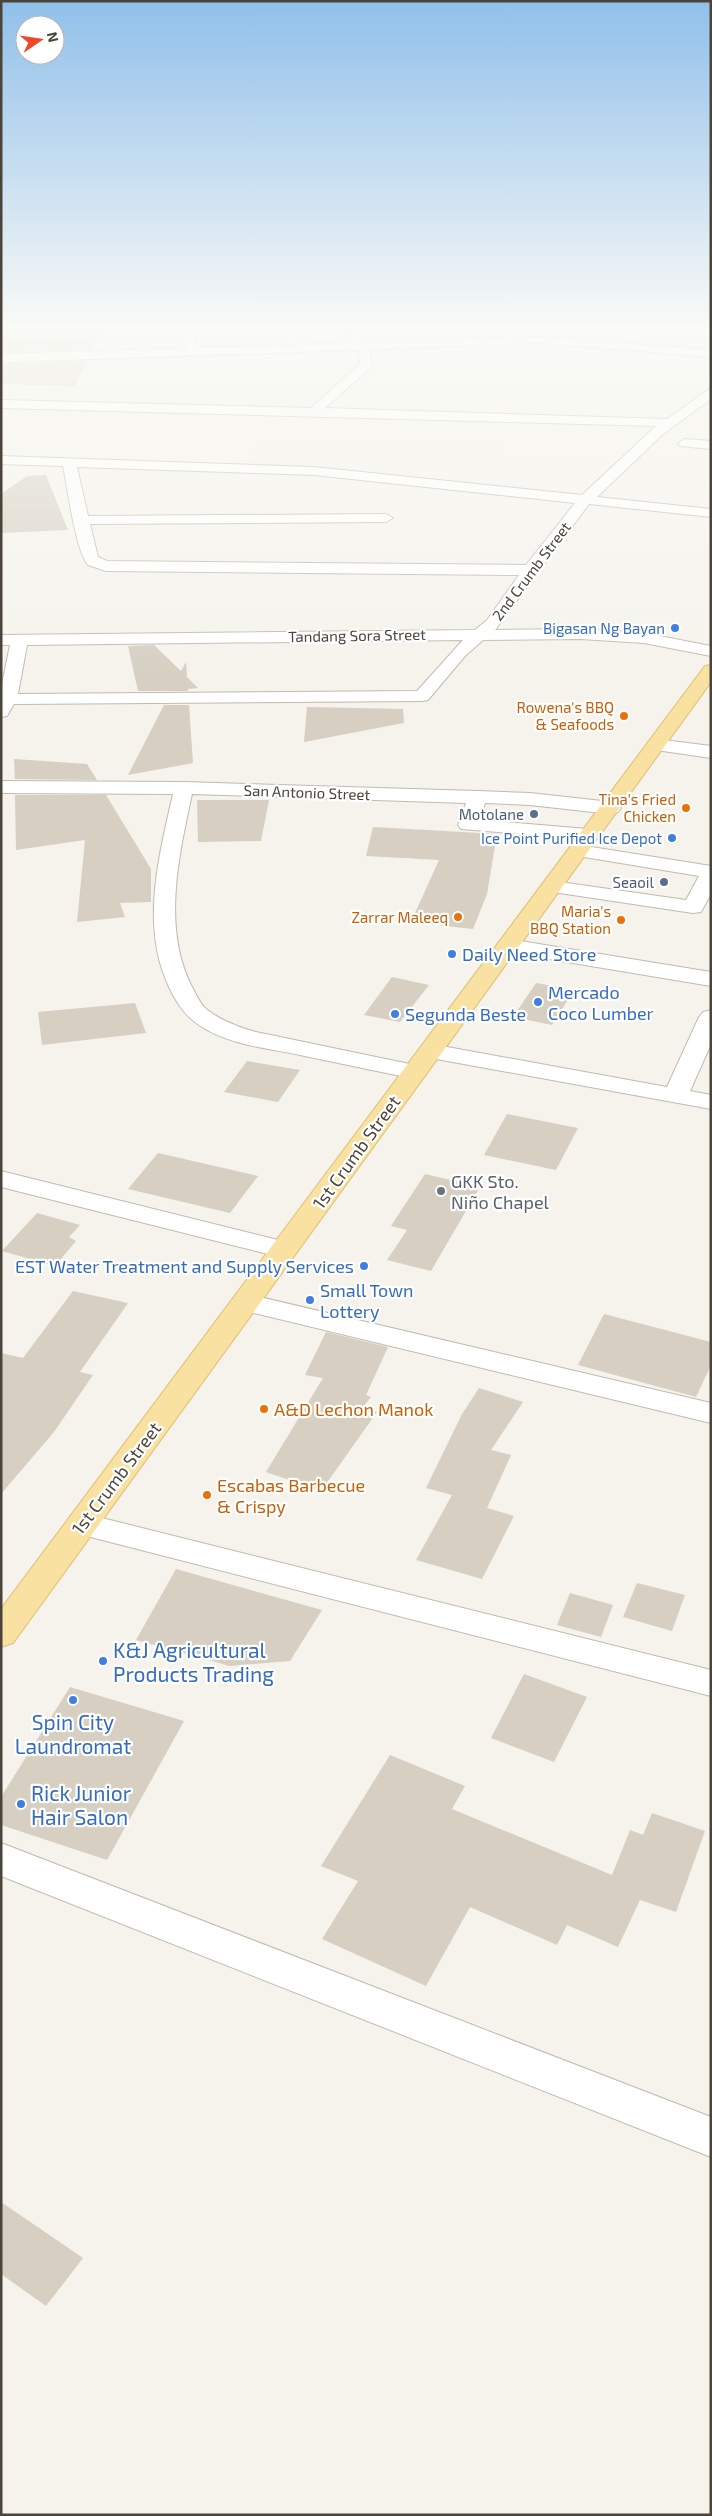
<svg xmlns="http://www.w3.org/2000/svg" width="712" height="2516" viewBox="0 0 712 2516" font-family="'Exo 2',sans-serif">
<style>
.building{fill:#d6cfc2}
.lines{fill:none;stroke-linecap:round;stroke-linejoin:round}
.minor-casing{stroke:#c1baaf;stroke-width:2}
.major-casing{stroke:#dfbe71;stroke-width:2}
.minor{fill:#fff;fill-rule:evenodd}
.major{fill:#f9e1a1;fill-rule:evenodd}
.shop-dot{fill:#3f7fe0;stroke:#fff;stroke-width:2}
.food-dot{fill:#e8710a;stroke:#fff;stroke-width:2}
.service-dot{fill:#5c6f8a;stroke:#fff;stroke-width:2}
.worship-dot{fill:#6b7280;stroke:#fff;stroke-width:2}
.labels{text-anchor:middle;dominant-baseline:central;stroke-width:4.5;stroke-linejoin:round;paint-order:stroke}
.far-street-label{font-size:15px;fill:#4a443a;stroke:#fff}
.far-shop-label{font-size:15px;fill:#366cbe;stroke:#fff;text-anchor:end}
.far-food-label{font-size:15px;fill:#c56008;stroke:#fff;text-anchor:end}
.far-service-label{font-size:15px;fill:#4e5e75;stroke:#fff;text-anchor:end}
.shop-label{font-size:18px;fill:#366cbe;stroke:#fff;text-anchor:start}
.street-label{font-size:18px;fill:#4a443a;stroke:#fff}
.worship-label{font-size:18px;fill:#5b616d;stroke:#fff;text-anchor:start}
.food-label{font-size:18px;fill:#c56008;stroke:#fff;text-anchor:start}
.near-shop-label{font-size:21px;fill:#366cbe;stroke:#fff;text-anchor:start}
</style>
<rect width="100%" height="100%" fill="#f5f3ec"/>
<g class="building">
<polygon points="1,327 103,327 92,349 1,352"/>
<polygon points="87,361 75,386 1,384 1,364"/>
<polygon points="46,475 68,530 1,533 1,494 27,476"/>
<polygon points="154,645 181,671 186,662 187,677 198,688 188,689 188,691 138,691 128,646"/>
<polygon points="164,705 189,705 193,763 128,775"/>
<polygon points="307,707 403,709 404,723 304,742"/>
<polygon points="14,759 87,764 97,780 15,779"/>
<polygon points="15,795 106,795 151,869 151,902 120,903 125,917 77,922 85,840 16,850"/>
<polygon points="197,800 269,800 261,841 198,842"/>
<polygon points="373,827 497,834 487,894 473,929 411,922 439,860 366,856"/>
<polygon points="392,977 429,985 400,1022 364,1015"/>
<polygon points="536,983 574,990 552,1025 513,1017"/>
<polygon points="135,1003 146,1033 42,1045 38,1012"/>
<polygon points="247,1061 300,1070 278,1102 224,1092"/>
<polygon points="507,1114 578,1128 556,1170 484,1155"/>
<polygon points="158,1153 258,1176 230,1213 128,1189"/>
<polygon points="425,1174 480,1187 431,1271 387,1260 407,1230 391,1226"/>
<polygon points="37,1213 80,1225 69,1237 76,1241 55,1266 2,1251"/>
<polygon points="73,1291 128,1303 80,1372 93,1375 54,1432 1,1494 1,1353 23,1358"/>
<polygon points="604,1314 711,1342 711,1365 696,1397 578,1365"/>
<polygon points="326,1332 388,1347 366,1395 371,1397 363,1407 377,1412 321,1491 266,1472 323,1378 305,1375"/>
<polygon points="479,1388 523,1402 491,1450 511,1455 487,1508 514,1516 482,1579 416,1560 452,1495 426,1488 462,1414"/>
<polygon points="176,1569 322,1610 290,1661 230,1666 136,1640"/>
<polygon points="637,1583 685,1595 672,1631 623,1617"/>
<polygon points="570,1593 613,1605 601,1637 557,1625"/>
<polygon points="524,1674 587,1697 554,1762 491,1738"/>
<polygon points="70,1687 184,1721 107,1860 1,1825 1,1797"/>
<polygon points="390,1755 465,1786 452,1809 612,1875 630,1830 643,1835 652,1813 705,1831 676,1912 640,1900 618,1947 567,1925 557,1945 470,1907 426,1986 322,1939 358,1881 321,1866"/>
<polygon points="1,2202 83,2258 46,2306 1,2274"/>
</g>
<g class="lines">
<g class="minor-casing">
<g id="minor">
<path d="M176 327H188L198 348 353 343 345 330 353 327 365 342 540 337 711 350V357L540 343 369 349 372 365 370 368 325 408 667 419 711 388V399L662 435 597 497 711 509V517L589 504 495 630 581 629 644 633 711 646V656L644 643 581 639 483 640 465 656 428 700 422 701 14 704 7 716 1 717V689L10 645H1V635L475 630 487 620 519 575 106 571 88 565C75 548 68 490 63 466L1 464V456L314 467 582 495 656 426 1 408V400L311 408 360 364 358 350 1 362V354L187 348ZM77 467 314 475 575 503 526 565 107 561 98 557 90 524 386 522 393 518 386 514 88 516ZM463 640 417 691 18 694 27 645Z"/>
<polygon points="685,439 711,441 711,449 680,446 678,443"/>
<polygon points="656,739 711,746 711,758 649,749 647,745 649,741"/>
<path d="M1 781 184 782 478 791 530 793 611 802 618 804 621 808 618 812 611 814 530 805 485 803 480 820 599 830 602 834 599 838 592 840 461 829 458 825 466 803 192 794C179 855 162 926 191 985 195 992 199 1002 205 1008 219 1020 238 1027 256 1032L424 1067 427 1072 424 1077 415 1079C377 1071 338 1063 300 1055 267 1048 228 1045 199 1025 185 1016 176 1002 169 987 140 926 159 856 173 794L1 793Z"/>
<polygon points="579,845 711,866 711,894 701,912 693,913 546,891 542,887 546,883 553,881 686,900 699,876 572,855 569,851 572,847"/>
<polygon points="508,939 711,972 711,986 500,951 497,946 500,941"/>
<polygon points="711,1010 711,1044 690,1091 711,1095 711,1109 431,1058 423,1056 419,1051 423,1046 431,1044 667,1087 699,1017 703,1012"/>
<polygon points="1,1171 294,1244 298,1250 294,1256 284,1258 1,1187"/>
<polygon points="247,1294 711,1403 711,1423 237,1309 233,1303 237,1297"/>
<polygon points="82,1513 711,1670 711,1696 71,1532 66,1524 71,1516"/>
<polygon points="1,1843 711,2117 711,2157 1,1876"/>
</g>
</g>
<g class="major-casing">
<polygon id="major" points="711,665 711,682 13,1643 1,1647 1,1609 705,666"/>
</g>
<use href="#minor" class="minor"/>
<use href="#major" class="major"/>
</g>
<linearGradient id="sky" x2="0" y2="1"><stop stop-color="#90c0ea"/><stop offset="0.48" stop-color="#fafaf6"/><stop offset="1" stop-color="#fafaf6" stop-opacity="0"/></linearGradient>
<rect width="712" height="679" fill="url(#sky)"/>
<g class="shop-dot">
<circle cx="675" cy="628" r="5"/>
<circle cx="672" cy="838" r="5"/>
<circle cx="452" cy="954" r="5"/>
<circle cx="538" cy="1002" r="5"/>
<circle cx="395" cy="1014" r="5"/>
<circle cx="364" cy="1266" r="5"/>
<circle cx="310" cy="1300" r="5"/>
<circle cx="103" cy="1661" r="5"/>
<circle cx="73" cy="1700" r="5"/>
<circle cx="21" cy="1804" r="5"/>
</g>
<g class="food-dot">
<circle cx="624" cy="716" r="5"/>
<circle cx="686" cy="808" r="5"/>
<circle cx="458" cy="917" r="5"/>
<circle cx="621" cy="920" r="5"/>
<circle cx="264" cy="1409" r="5"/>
<circle cx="207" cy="1495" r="5"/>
</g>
<g class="service-dot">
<circle cx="534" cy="814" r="5"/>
<circle cx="664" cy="882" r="5"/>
</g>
<circle class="worship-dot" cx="441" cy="1191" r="5"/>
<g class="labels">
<g class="far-street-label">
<text transform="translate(531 571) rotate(-53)">2nd Crumb Street</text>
<text transform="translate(357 635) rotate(-1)">Tandang Sora Street</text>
<text transform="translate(307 792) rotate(2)">San Antonio Street</text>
</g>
<g class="far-shop-label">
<text x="665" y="628">Bigasan Ng Bayan</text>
<text x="662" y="838">Ice Point Purified Ice Depot</text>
</g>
<g class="far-food-label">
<text x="614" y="707">Rowena's BBQ<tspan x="614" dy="17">&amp; Seafoods</tspan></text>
<text x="676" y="799">Tina's Fried<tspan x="676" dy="17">Chicken</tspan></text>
<text x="611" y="911">Maria's<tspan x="611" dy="17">BBQ Station</tspan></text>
<text x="448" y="917">Zarrar Maleeq</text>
</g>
<g class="far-service-label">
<text x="524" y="814">Motolane</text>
<text x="654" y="882">Seaoil</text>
</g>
<g class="shop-label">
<text x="462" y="954">Daily Need Store</text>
<text x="548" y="992">Mercado<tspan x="548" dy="21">Coco Lumber</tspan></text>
<text x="405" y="1014">Segunda Beste</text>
<text x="354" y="1266" text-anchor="end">EST Water Treatment and Supply Services</text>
<text x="320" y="1290">Small Town<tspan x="320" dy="21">Lottery</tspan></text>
</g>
<g class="street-label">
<text transform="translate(356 1152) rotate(-54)">1st Crumb Street</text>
<text transform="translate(116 1478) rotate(-53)">1st Crumb Street</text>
</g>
<g class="worship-label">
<text x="451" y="1181">GKK Sto.<tspan x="451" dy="21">Niño Chapel</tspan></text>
</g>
<g class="food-label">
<text x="274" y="1409">A&amp;D Lechon Manok</text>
<text x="217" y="1485">Escabas Barbecue<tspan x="217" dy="21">&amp; Crispy</tspan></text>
</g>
<g class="near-shop-label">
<text x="113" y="1649">K&amp;J Agricultural<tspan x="113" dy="24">Products Trading</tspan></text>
<text x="73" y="1721" text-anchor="middle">Spin City<tspan x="73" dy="24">Laundromat</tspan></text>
<text x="31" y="1792">Rick Junior<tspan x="31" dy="24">Hair Salon</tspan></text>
</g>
</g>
<rect width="712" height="2516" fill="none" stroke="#4a443a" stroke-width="5"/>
<g transform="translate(40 40) rotate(77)"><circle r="24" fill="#ffffff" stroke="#b7b4b0"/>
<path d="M0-4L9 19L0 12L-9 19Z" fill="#ef4829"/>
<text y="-8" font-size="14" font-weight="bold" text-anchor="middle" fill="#4a443a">N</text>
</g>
</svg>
